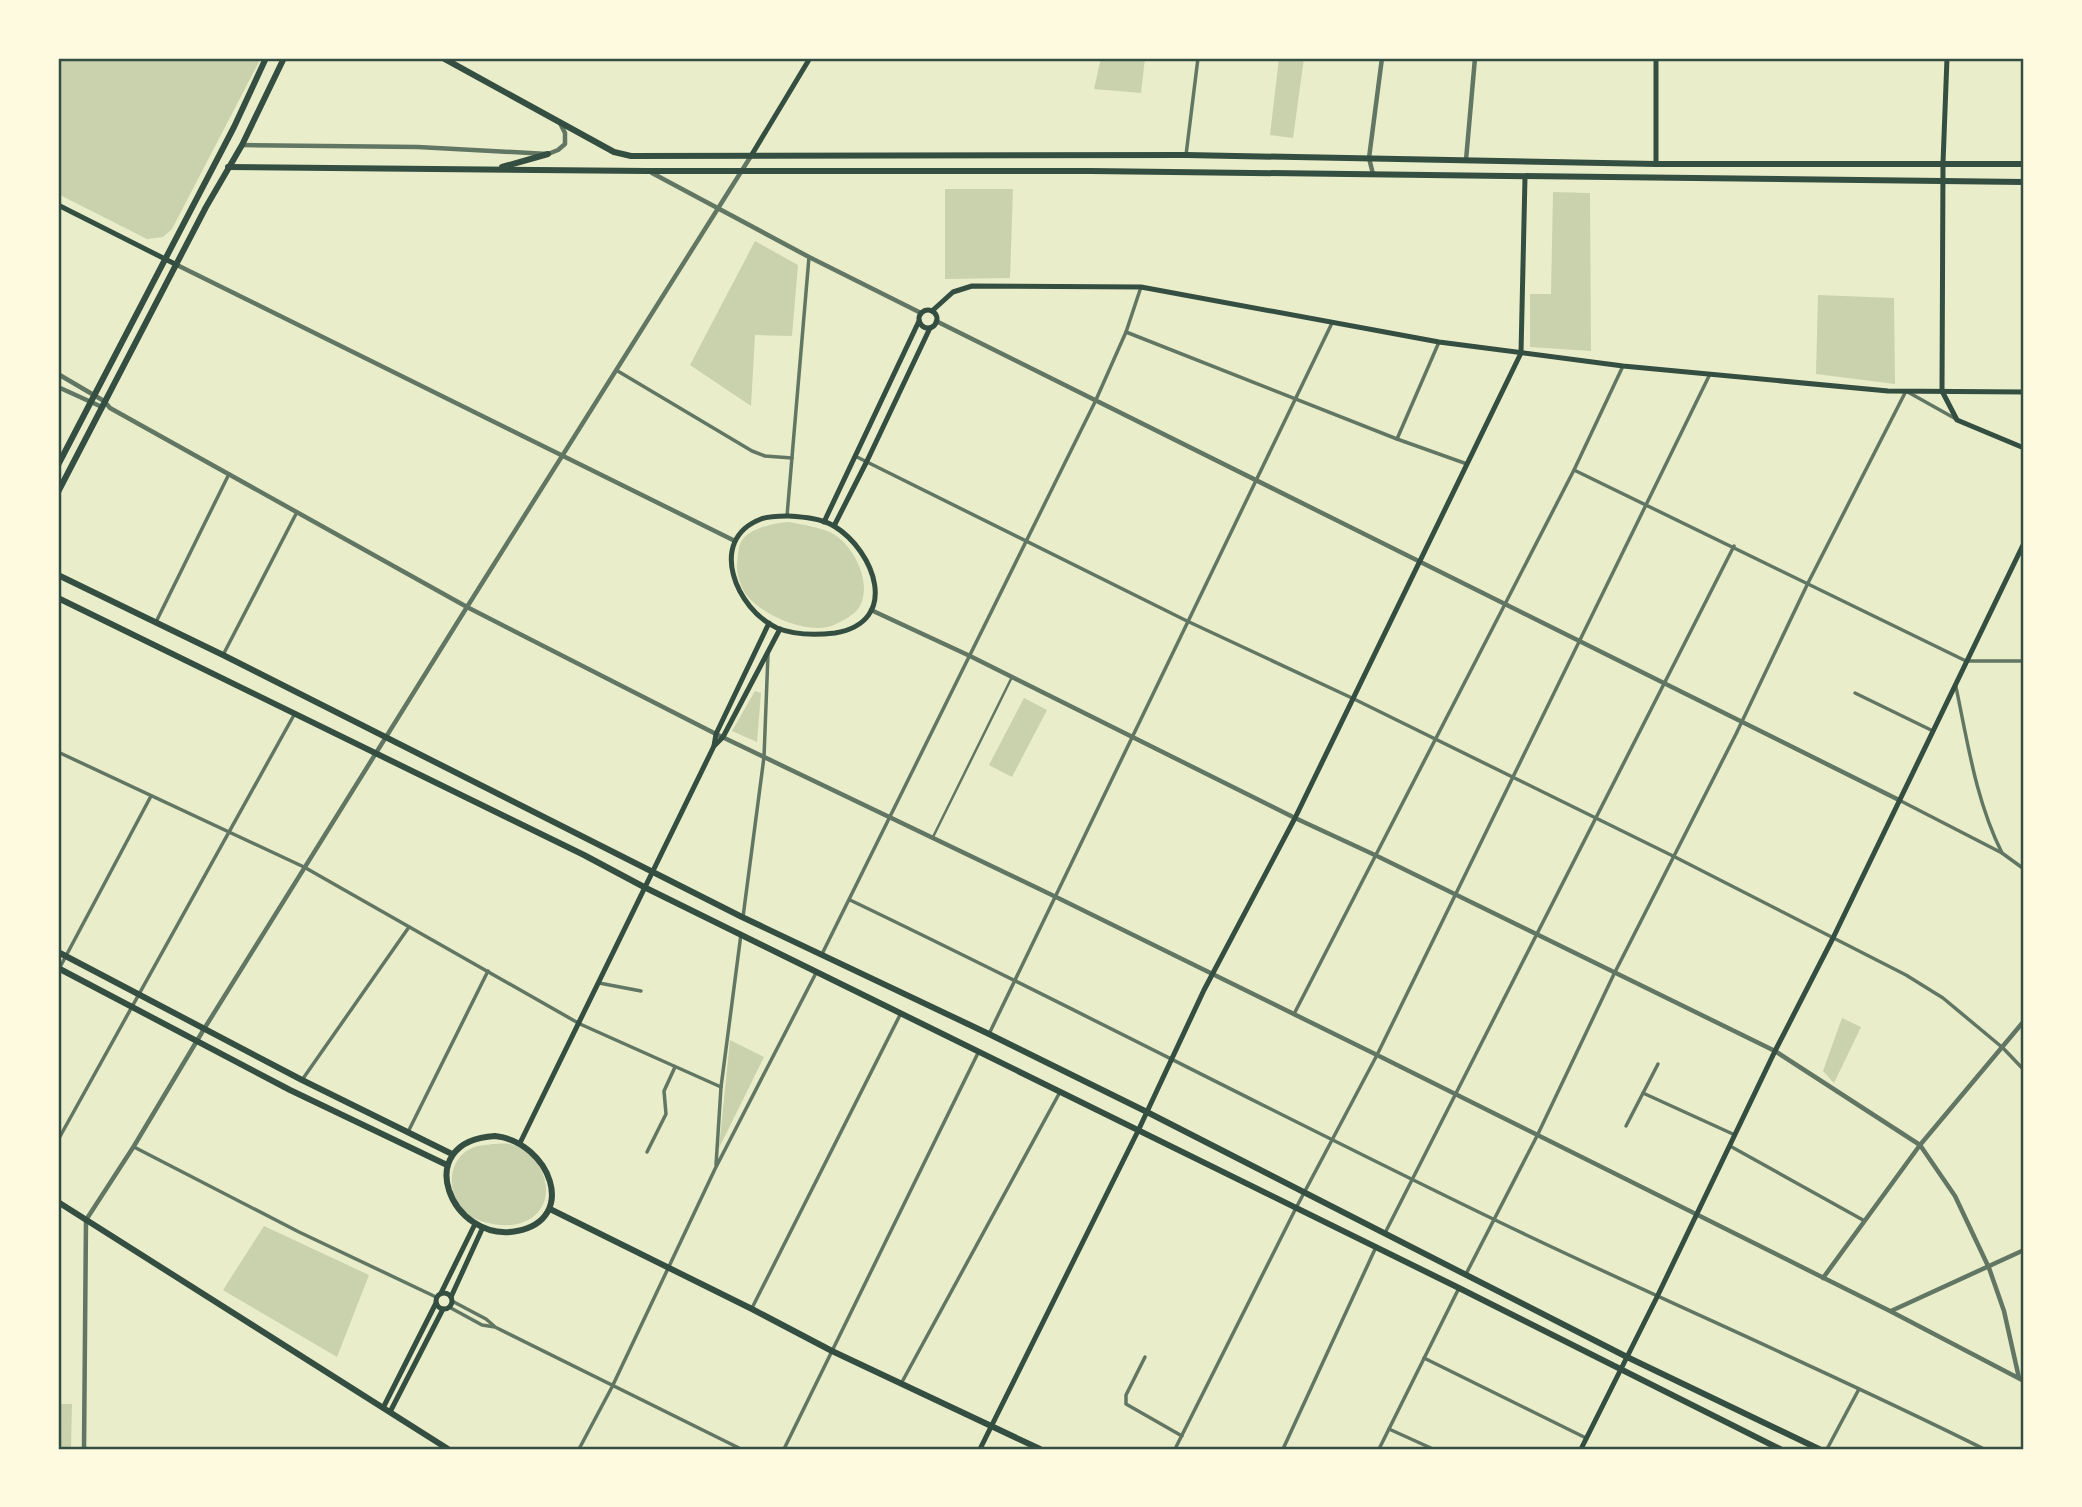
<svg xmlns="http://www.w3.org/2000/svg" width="2082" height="1507" viewBox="0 0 2082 1507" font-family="'IBM Plex Sans',sans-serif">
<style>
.green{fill:#cad2ad}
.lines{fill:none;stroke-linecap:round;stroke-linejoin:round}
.pedestrian{stroke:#617663;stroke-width:2.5}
.minor{stroke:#617663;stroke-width:3.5}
.tertiary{stroke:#617663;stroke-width:4.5}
.secondary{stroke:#344e41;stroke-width:5}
.primary{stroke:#344e41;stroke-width:6}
.neatline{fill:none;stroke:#344e41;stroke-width:2.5}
</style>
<rect width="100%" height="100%" fill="#e9edc9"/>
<g class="green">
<polygon points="58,58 261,58 172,229 163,237 147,239 58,194"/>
<polygon points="1101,58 1145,58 1141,93 1094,89"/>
<polygon points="1279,58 1304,58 1293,138 1270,135"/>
<polygon points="945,189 1013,189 1010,278 945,279"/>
<polygon points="1553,192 1590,193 1591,351 1530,347 1530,294 1551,294"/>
<polygon points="755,241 798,265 792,336 755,335 751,406 690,365"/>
<polygon points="1818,295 1894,298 1895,384 1816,374"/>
<path d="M789 522C802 525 823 527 835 535 855 548 874 586 858 609 854 615 842 621 836 624 811 637 760 615 745 593 740 585 736 572 737 563 738 557 738 547 741 542 749 528 774 523 789 522Z"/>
<polygon points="755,691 761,693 757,742 732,731"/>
<polygon points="1024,698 1047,710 1012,777 989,765"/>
<polygon points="1842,1018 1861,1027 1834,1083 1823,1071"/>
<polygon points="730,1040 764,1057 719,1148"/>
<path d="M493 1144C498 1144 505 1143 510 1144 547 1153 563 1209 521 1223 507 1228 481 1224 469 1215 446 1199 445 1160 472 1148 478 1145 487 1145 493 1144Z"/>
<polygon points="264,1226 369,1275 337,1357 223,1290"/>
<polygon points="58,1404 72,1404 71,1449 58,1449"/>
</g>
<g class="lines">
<polyline class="pedestrian" points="933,837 1012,677"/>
<g class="minor">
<polyline points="1186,155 1198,58"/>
<polyline points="1126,332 1397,439 1467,464"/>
<polyline points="616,370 752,451 765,456 792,458"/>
<polyline points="1397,439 1439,342"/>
<polyline points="857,457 1187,621 1352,698 1675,857 1906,975 1943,998 2003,1048 2024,1070"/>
<polyline points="1574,470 1966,661 2024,661"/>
<polyline points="787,516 809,257"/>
<polyline points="156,622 229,474"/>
<polyline points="223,655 297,512"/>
<path d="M1956 687C1968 744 1976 801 2002 853"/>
<polyline points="1855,693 1933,731"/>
<polyline points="58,752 304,867 580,1024 721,1087"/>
<polyline points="1899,800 2002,853 2024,869"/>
<path d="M850 900C1065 1003 1276 1114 1491 1218 1654 1297 1822 1368 1984 1449"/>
<polyline points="743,917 764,757 768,654"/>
<polyline points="822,954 1095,402 1126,332 1141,287"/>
<polyline points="59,969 151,796"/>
<polyline points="599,983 641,991"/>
<polyline points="1294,1014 1574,470 1623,366"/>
<polyline points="989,1034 1332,323"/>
<polyline points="302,1080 409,927"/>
<polyline points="1643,1093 1735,1135"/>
<polyline points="1626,1126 1658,1064"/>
<polyline points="408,1132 488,971"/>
<polyline points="58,1140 294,715"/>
<polyline points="1730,1146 1863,1220"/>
<polyline points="134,1147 299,1232 436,1297"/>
<polyline points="647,1152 666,1114 664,1091 675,1067"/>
<polyline points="716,1165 721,1087 741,934"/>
<polyline points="1385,1233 1734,546"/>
<polyline points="1466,1274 1537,1136 1614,974 1736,734 1808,583 1906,391 1956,419"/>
<polyline points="452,1301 486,1319 494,1326"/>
<polyline points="449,1307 482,1325 495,1327 741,1449"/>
<polyline points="752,1308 901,1013"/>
<polyline points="1145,1357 1126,1395 1126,1404 1182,1436"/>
<polyline points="1424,1358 1586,1438"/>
<polyline points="902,1382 1060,1092"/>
<polyline points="1389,1429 1433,1449"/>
<polyline points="579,1449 612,1387 715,1169 816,973"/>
<polyline points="784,1449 979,1051"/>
<polyline points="1175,1449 1296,1208 1377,1055 1710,374"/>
<polyline points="1283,1449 1376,1247"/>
<polyline points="1379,1449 1459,1288"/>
<polyline points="1827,1449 1859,1389"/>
</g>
<g class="tertiary">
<polyline points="242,145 418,147 548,154 558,150 565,144 565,133 560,123"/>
<polyline points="1466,160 1475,58"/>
<polyline points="652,173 809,257 921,313"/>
<polyline points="1373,174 1369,158 1382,58"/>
<polyline points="177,265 735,541"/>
<polyline points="936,321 1899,800"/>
<polyline points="58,374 104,401 110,408 467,607 716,734 1054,896 1377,1055 1890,1311 2024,1381"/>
<polyline points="58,387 102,407"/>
<polyline points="871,610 970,656 1295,818 1377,856 1775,1051 1920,1145 1955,1196 1989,1268 2004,1311 2019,1378"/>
<polyline points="1823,1278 1920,1145 2024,1021"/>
<polyline points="1891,1311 2024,1250"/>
<polyline points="84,1449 86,1220 134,1146 204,1029 467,607 751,156"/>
</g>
<g class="secondary">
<polyline points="1947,58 1943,163 1942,391 1957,420 2024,448"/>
<polyline points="751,156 810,58"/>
<polyline points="1656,164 1656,58"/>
<polyline points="58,205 177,265"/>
<circle cx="928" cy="319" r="9"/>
<polyline points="932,311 953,292 972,286 1141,287 1439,342 1623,366 1888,391 2024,392"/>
<path d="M787 516C802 517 821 518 834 526 875 551 901 622 835 633 817 635 794 635 777 628 737 610 706 540 761 519 769 516 779 516 787 516Z"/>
<polyline points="824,522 919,321"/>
<polyline points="834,526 867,461 930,328"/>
<polyline points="714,746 716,734 769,623"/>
<polyline points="520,1143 714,746 723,737 780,629"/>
<circle cx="444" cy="1301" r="8"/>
<polyline points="441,1293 475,1224"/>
<polyline points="451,1297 483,1227"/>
<polyline points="383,1408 436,1303"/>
<polyline points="390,1412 443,1309"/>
<polyline points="980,1449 1138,1131 1204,990 1295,818 1521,353 1525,177"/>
<polyline points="1581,1449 1657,1297 1775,1051 1833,938 2024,543"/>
</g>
<g class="primary">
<polyline points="443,58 614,152 631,156 1186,155 1656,164 2024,164"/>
<polyline points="228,167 648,171 1091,171 2024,182"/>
<polyline points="502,167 548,154"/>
<polyline points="58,465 234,127 266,58"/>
<polyline points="58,492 206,207 242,145 284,58"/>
<polyline points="58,575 223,655 742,917 989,1034 1147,1112 1627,1357 1819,1449"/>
<polyline points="58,598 584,855 644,887 1459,1288 1780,1449"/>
<polyline points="58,952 302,1080 452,1154"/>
<polyline points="58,968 290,1090 447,1165"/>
<path d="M495 1136C550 1142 579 1219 517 1231 451 1244 409 1141 495 1136Z"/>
<polyline points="58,1202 448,1449"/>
<polyline points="550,1209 752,1309 832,1351 1040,1449"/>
</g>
</g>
<rect width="2082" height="1507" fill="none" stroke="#fefae0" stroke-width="119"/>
<rect x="60" y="60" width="1962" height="1388" class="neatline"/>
</svg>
